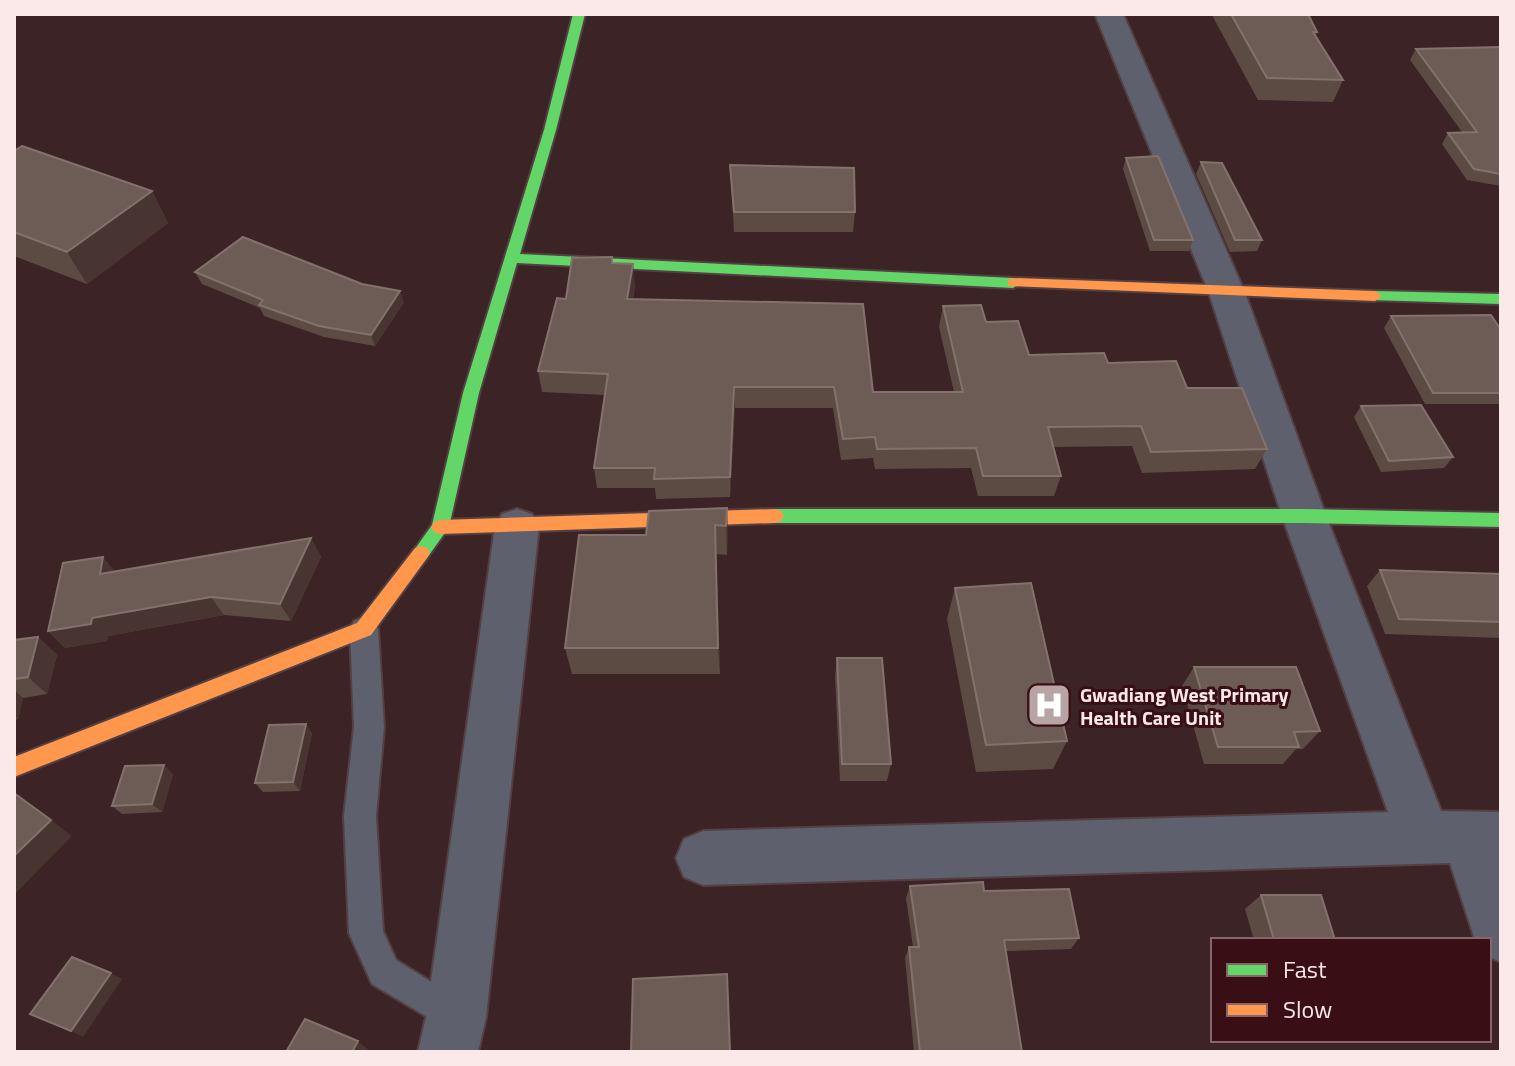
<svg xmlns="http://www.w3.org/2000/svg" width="1515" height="1066" viewBox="0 0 1515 1066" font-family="'Titillium Web',sans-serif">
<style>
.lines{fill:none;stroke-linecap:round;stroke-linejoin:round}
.lane-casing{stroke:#544043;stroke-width:4}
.street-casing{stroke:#544043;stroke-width:4}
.fast-casing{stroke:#544043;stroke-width:4}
.slow-casing{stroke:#544043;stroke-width:4}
.lane{fill:#5e606d;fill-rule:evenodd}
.street{fill:#5e606d;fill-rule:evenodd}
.fast{fill:#63d668;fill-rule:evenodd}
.slow{fill:#ff974d;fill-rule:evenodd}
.wall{fill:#5c4b43}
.shaded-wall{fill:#483430}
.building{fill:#6d5c55;stroke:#83726c;stroke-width:2}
.labels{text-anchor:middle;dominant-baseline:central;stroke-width:6;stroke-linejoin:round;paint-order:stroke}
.poi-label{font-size:20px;font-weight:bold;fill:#fbe8e9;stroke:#390f15;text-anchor:start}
</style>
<rect width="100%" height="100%" fill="#3b2326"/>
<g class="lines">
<g class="lane-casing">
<polygon id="lane" points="364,617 374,621 378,629 384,727 376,816 383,931 396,960 468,1005 473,1017 468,1029 456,1034 372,984 349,933 344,816 354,727 350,629 354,621"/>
</g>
<g class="street-casing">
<g id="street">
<polygon points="1095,14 1123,14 1245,293 1326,516 1441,811 1501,812 1501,962 1489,957 1489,940 1475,940 1450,863 703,885 684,877 676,858 684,839 703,831 1388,812 1282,516 1209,293"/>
<polygon points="517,509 532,514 539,526 486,1017 478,1052 418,1052 426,1017 495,526 502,514"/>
</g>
</g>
<g class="fast-casing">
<g id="fast">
<polygon points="573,14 585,14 556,130 520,254 1013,278 1020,283 1013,288 517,263 479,393 449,527 427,558 415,558 412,553 432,525 463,393 544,130"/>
<polygon points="1375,291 1501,294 1501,304 1370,300 1370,292"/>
<polygon points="775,509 1304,509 1501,513 1501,527 1304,523 775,523 769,521 766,516 769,511"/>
</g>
</g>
<g class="slow-casing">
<g id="slow">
<polygon points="1013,278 1375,291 1382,296 1375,301 1008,286 1008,280"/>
<polygon points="775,509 781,511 784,516 781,521 775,523 440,534 434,532 431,527 434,522 440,520"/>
<polygon points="421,546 427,548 430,553 427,558 371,635 14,777 14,757 357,623 415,548"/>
</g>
</g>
<use href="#lane" class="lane"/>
<use href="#street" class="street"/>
<use href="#fast" class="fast"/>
<use href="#slow" class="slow"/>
</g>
<g class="wall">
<polygon points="1214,14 1231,14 1317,32 1316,36 1343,80 1333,102 1258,100 1213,17"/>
<polygon points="1501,47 1501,186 1467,180 1442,144 1448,133 1462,132 1410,60 1416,49"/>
<polygon points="14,151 152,191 168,223 87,284 14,256"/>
<polygon points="1126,158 1193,240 1189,251 1150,251 1123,169"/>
<polygon points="1201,162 1262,240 1257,251 1230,252 1196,174"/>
<polygon points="730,165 855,212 853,232 734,232"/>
<polygon points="612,257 613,263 635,285 633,299 873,392 954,392 939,327 943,306 986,322 1029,355 1108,363 1187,388 1267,449 1255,469 1142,473 1132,446 1053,447 1061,476 1054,496 978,496 971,468 875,469 873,458 841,460 833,408 735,408 730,497 656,499 655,488 597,488 594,468 605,395 542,392 538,371 566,299"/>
<polygon points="195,272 404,302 375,346 324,337 264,316 260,308 202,284"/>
<polygon points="1391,316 1501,330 1501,404 1425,404 1384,328"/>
<polygon points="1361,406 1453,457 1444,468 1381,472 1354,417"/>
<polygon points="727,508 727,555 716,554 720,674 572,674 565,648 646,535"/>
<polygon points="311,538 321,557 291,621 224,615 108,636 107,641 65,648 48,631 115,572"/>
<polygon points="1380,570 1501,574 1501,638 1385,634 1367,586"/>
<polygon points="955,588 1067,741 1053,769 976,772 947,619"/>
<polygon points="38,637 57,655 47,694 23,698 18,719 14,720 14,640"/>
<polygon points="837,658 891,764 887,781 840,781 835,677"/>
<polygon points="1194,667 1320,731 1303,749 1296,749 1283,764 1204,764 1182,686"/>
<polygon points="312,733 300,791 263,792 255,783"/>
<polygon points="173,774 162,812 122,814 112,806"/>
<polygon points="910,886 984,891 1079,938 1071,949 1006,951 1022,1052 914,1052 905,958 909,947 913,947 906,898"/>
<polygon points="1261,895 1335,940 1254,940 1245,909"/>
</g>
<g class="shaded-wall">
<polygon points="152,191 168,223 87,284 67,252"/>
<polygon points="633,264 635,285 629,320 627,299"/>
<polygon points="400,291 404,302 375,346 371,335"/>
<polygon points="734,387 735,408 730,497 730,477"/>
<polygon points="727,508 728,537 727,555 726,526"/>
<polygon points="715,525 716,554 720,674 718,648"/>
<polygon points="311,538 321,557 291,621 280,604"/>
<polygon points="103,557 118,575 100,574"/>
<polygon points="211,597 224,615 108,636 107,641 65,648 48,631 92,618"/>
<polygon points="38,637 57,655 47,694 28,677"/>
<polygon points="14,690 23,698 18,719 14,716"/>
<polygon points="306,724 312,733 300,791 293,782"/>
<polygon points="164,765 173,774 162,812 152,804"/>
<polygon points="51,820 72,836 14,895 14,856"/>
<polygon points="111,973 122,979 83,1037 71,1031"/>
<polygon points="358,1041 370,1051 369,1052 352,1052"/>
</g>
<g class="building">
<polygon points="1231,14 1308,14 1317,32 1313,32 1343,80 1267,78"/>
<polygon points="1501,47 1501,174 1474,169 1448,133 1477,132 1416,49"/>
<polygon points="22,146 152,191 67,252 14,232 14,151"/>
<polygon points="1158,156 1193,240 1154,240 1126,158"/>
<polygon points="1201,162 1222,163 1262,240 1235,240"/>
<polygon points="730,165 854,168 855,212 734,212"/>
<polygon points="243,237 362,284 400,291 371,335 319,326 259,305 263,300 195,272"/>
<polygon points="612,257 612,263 633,264 627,299 863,304 873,392 963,392 943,306 981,305 986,322 1018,321 1029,355 1104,353 1108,363 1176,361 1187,388 1242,388 1267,449 1151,452 1141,426 1048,427 1061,476 983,476 976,448 877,449 875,437 843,439 834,387 734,387 730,477 654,479 655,468 594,468 608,374 538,371 557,298 566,299 572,258"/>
<polygon points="1491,315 1501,330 1501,393 1433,393 1391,316"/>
<polygon points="1421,405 1453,457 1389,461 1361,406"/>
<polygon points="727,508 726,526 715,525 718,648 565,648 579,535 646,535 649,511"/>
<polygon points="311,538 280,604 211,597 92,618 91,624 48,631 63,563 103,557 100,574"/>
<polygon points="1380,570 1501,574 1501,622 1399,619"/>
<polygon points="1031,583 1067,741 986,745 955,588"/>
<polygon points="38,637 28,677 14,679 14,640"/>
<polygon points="837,658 882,658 891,764 842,764"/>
<polygon points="1194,667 1296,667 1320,731 1294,732 1299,747 1218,747"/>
<polygon points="306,724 293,782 255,783 269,725"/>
<polygon points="164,765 152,804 112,806 125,766"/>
<polygon points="14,793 51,820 14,856"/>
<polygon points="983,882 984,891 1069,889 1079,938 1004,940 1022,1052 920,1052 909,947 919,947 910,886"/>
<polygon points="1261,895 1321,895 1335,940 1274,940"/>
<polygon points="72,957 111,973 71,1031 30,1014"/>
<polygon points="727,974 730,1052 631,1052 633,979"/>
<polygon points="305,1019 358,1041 352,1052 286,1052"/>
</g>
<defs>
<g id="hospital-square" transform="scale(2.3)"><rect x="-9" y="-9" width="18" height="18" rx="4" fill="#b8a3a5" stroke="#390f15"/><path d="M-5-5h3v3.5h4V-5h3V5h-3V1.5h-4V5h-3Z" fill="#fff"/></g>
</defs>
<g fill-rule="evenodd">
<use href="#hospital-square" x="1049" y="705"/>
</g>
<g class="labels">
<g class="poi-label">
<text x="1080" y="694">Gwadiang West Primary<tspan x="1080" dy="23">Health Care Unit</tspan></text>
</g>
</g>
<rect width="1515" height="1066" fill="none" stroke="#fbe8e9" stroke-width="32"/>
<rect x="1211" y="938" width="280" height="104" fill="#390f15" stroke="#87666a" stroke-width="2"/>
<rect x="1227" y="964" width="40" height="12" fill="#63d668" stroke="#87666a" stroke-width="2"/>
<text x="1283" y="978" font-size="24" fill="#fbe8e9">Fast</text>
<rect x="1227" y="1004" width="40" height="12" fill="#ff974d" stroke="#87666a" stroke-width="2"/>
<text x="1283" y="1018" font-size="24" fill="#fbe8e9">Slow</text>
</svg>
